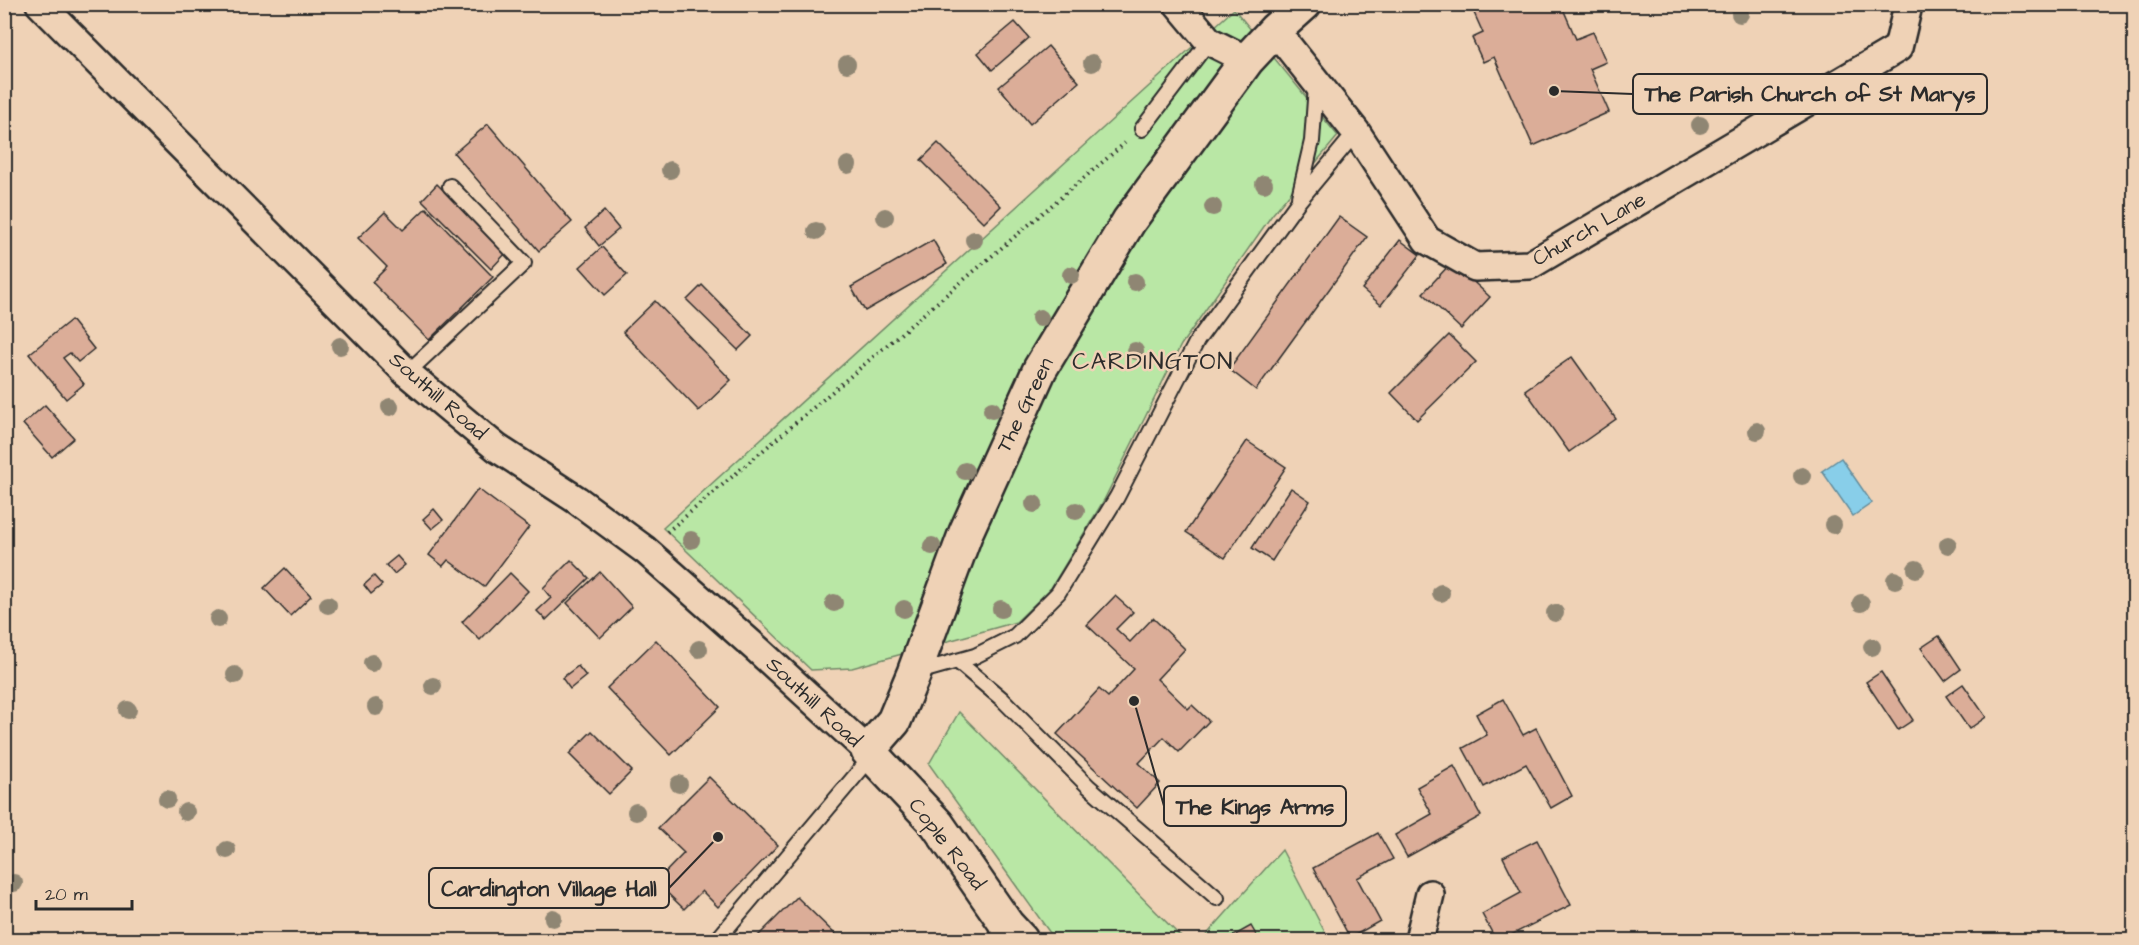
<svg xmlns="http://www.w3.org/2000/svg" width="2139" height="945" viewBox="0 0 2139 945" font-family="'Architects Daughter',sans-serif">
<style>
.green{fill:#b9e7a5;stroke:#728968;stroke-width:1.5}
.water{fill:#88cee9;stroke:#638d9d;stroke-width:1.5}
.building{fill:#dbad98;stroke:#2b2b2b;stroke-width:1.5}
.lines{fill:none;stroke-linecap:round;stroke-linejoin:round}
.service-casing{stroke:#2b2b2b;stroke-width:18}
.minor-casing{stroke:#2b2b2b;stroke-width:32}
.tertiary-casing{stroke:#2b2b2b;stroke-width:38}
.path{stroke:#2b2b2b;stroke-width:4;stroke-dasharray:1.5 4.5;stroke-linecap:butt}
.service{stroke:#efd2b6;stroke-width:14}
.minor{stroke:#efd2b6;stroke-width:27}
.tertiary{stroke:#efd2b6;stroke-width:33}
.tree{fill:#8f8673}
.labels{text-anchor:middle;dominant-baseline:central;stroke-width:5;stroke-linejoin:round;paint-order:stroke}
.street-label{font-size:21px;fill:#2b2b2b;stroke:#efd2b6}
.quarter-label{font-size:24px;letter-spacing:1.5px;fill:#2b2b2b;stroke:#efd2b6}
.leader{fill:none;stroke:#2b2b2b;stroke-width:2}
.callout-dot{fill:#2b2b2b;stroke:#efd2b6;stroke-width:2}
.callout{fill:#efd2b6;stroke:#2b2b2b;stroke-width:2}
.callout-label{font-size:22px;text-anchor:middle;font-weight:bold;fill:#2b2b2b}
</style>
<rect width="100%" height="100%" fill="#efd2b6"/>
<filter id="ink" filterUnits="userSpaceOnUse"><feTurbulence type="fractalNoise" baseFrequency=".0167" numOctaves="2"/><feDisplacementMap in="SourceGraphic" scale="12" xChannelSelector="R" yChannelSelector="G"/><feConvolveMatrix kernelMatrix="1 2 1 2 8 2 1 2 1" color-interpolation-filters="sRGB"/></filter>
<g filter="url(#ink)">
<g class="green">
<polygon points="1234,9 1338,136 1272,215 1181,345 1104,500 1051,588 1016,622 852,668 811,670 663,528"/>
<polygon points="959,712 1184,940 1055,940 929,764"/>
<polygon points="1282,850 1329,940 1202,940"/>
</g>
<polygon class="water" points="1841,458 1872,503 1853,516 1822,471"/>
<g class="building">
<polygon points="1474,4 1561,4 1576,39 1593,32 1606,62 1590,69 1609,112 1533,146 1494,57 1483,62 1472,38 1483,33 1471,6"/>
<polygon points="1015,22 1029,38 992,70 978,53"/>
<polygon points="1048,46 1079,82 1030,124 999,87"/>
<polygon points="488,124 572,222 539,251 454,153"/>
<polygon points="938,143 1001,206 984,223 921,160"/>
<polygon points="437,184 506,253 491,269 422,200"/>
<polygon points="426,208 493,277 429,340 372,282 387,267 358,238 385,212 403,230"/>
<polygon points="604,211 619,229 599,246 585,228"/>
<polygon points="1339,217 1367,237 1256,390 1229,369"/>
<polygon points="933,240 947,264 865,311 851,287"/>
<polygon points="1400,240 1420,255 1381,305 1362,289"/>
<polygon points="602,247 627,275 605,295 580,267"/>
<polygon points="1452,262 1490,297 1461,329 1423,293"/>
<polygon points="702,285 752,336 738,350 687,300"/>
<polygon points="655,301 731,380 699,411 623,332"/>
<polygon points="71,320 94,349 78,362 70,353 63,358 84,384 66,399 29,354"/>
<polygon points="1449,335 1476,362 1417,420 1391,393"/>
<polygon points="1572,357 1616,419 1569,452 1525,390"/>
<polygon points="45,405 74,438 52,457 23,424"/>
<polygon points="1247,441 1286,467 1225,558 1186,532"/>
<polygon points="1291,488 1310,501 1272,561 1252,548"/>
<polygon points="478,489 529,527 484,587 448,560 443,566 429,555"/>
<polygon points="434,509 443,520 432,529 423,519"/>
<polygon points="397,556 405,565 394,574 386,565"/>
<polygon points="571,560 589,578 546,620 537,611 551,598 543,588"/>
<polygon points="285,568 311,596 290,616 264,588"/>
<polygon points="600,572 632,607 600,638 567,603"/>
<polygon points="510,573 528,591 480,640 462,622"/>
<polygon points="374,576 382,585 371,594 364,585"/>
<polygon points="1115,596 1133,612 1116,629 1130,642 1153,618 1185,649 1157,679 1188,709 1192,705 1209,721 1179,752 1164,737 1139,763 1160,783 1137,808 1057,734 1099,689 1108,697 1134,669 1087,625"/>
<polygon points="1939,636 1961,669 1945,681 1921,648"/>
<polygon points="656,640 720,707 671,755 607,688"/>
<polygon points="578,666 586,676 570,689 562,678"/>
<polygon points="1881,672 1913,720 1898,730 1866,682"/>
<polygon points="1963,684 1986,717 1969,729 1946,696"/>
<polygon points="1503,699 1523,735 1536,728 1572,796 1551,808 1526,764 1484,787 1463,748 1487,735 1476,714"/>
<polygon points="592,731 632,771 609,794 569,754"/>
<polygon points="1454,766 1481,816 1407,857 1395,835 1432,814 1417,787"/>
<polygon points="709,777 778,845 718,907 702,891 684,909 656,882 684,853 658,828"/>
<polygon points="1378,833 1393,859 1357,878 1380,921 1350,938 1313,868"/>
<polygon points="1537,840 1571,905 1501,940 1496,940 1482,914 1521,893 1503,857"/>
<polygon points="797,897 841,940 754,940"/>
<polygon points="1251,926 1259,940 1226,940"/>
</g>
<g class="lines">
<g class="service-casing">
<g id="service">
<polyline points="1142,129 1209,41"/>
<polyline points="1299,197 1312,141 1316,86"/>
<polyline points="407,373 524,263 450,186"/>
<polyline points="957,661 1002,699 1088,786 1217,898"/>
<polyline points="918,672 975,656 1015,636 1058,593 1117,497 1197,341 1298,202 1356,132"/>
<polyline points="717,940 872,756"/>
</g>
</g>
<g class="minor-casing">
<g id="minor">
<polyline points="40,4 407,373 497,448 577,500 645,550 758,650 868,751"/>
<polyline points="1178,4 1209,41 1247,60"/>
<polyline points="1275,30 1356,132 1427,240 1475,267 1530,265 1898,48 1907,10 1905,4"/>
<polyline points="1419,940 1430,894"/>
</g>
</g>
<g class="tertiary-casing">
<polyline id="tertiary" points="1021,940 1007,925 937,824 868,751 894,721 914,673 966,532 1040,369 1129,221 1247,60 1275,30 1304,4"/>
</g>
<polyline class="path" points="667,532 1125,143"/>
<use href="#service" class="service"/>
<use href="#minor" class="minor"/>
<use href="#tertiary" class="tertiary"/>
</g>
<g class="tree">
<circle cx="1740" cy="14" r="9"/>
<circle cx="1092" cy="63" r="9"/>
<circle cx="847" cy="64" r="9"/>
<circle cx="1700" cy="125" r="9"/>
<circle cx="848" cy="165" r="9"/>
<circle cx="670" cy="170" r="9"/>
<circle cx="1264" cy="184" r="9"/>
<circle cx="1213" cy="207" r="9"/>
<circle cx="885" cy="217" r="9"/>
<circle cx="816" cy="231" r="9"/>
<circle cx="974" cy="240" r="9"/>
<circle cx="1071" cy="275" r="9"/>
<circle cx="1135" cy="282" r="9"/>
<circle cx="1040" cy="318" r="9"/>
<circle cx="340" cy="346" r="9"/>
<circle cx="1135" cy="351" r="9"/>
<circle cx="390" cy="407" r="9"/>
<circle cx="992" cy="410" r="9"/>
<circle cx="1757" cy="431" r="9"/>
<circle cx="965" cy="471" r="9"/>
<circle cx="1802" cy="476" r="9"/>
<circle cx="1034" cy="504" r="9"/>
<circle cx="1076" cy="511" r="9"/>
<circle cx="1833" cy="525" r="9"/>
<circle cx="691" cy="540" r="9"/>
<circle cx="1948" cy="545" r="9"/>
<circle cx="932" cy="546" r="9"/>
<circle cx="1916" cy="569" r="9"/>
<circle cx="1895" cy="580" r="9"/>
<circle cx="1441" cy="593" r="9"/>
<circle cx="834" cy="603" r="9"/>
<circle cx="1861" cy="603" r="9"/>
<circle cx="328" cy="605" r="9"/>
<circle cx="904" cy="609" r="9"/>
<circle cx="1001" cy="609" r="9"/>
<circle cx="1555" cy="613" r="9"/>
<circle cx="218" cy="619" r="9"/>
<circle cx="1872" cy="647" r="9"/>
<circle cx="699" cy="649" r="9"/>
<circle cx="372" cy="663" r="9"/>
<circle cx="235" cy="675" r="9"/>
<circle cx="433" cy="686" r="9"/>
<circle cx="376" cy="707" r="9"/>
<circle cx="128" cy="710" r="9"/>
<circle cx="679" cy="784" r="9"/>
<circle cx="167" cy="799" r="9"/>
<circle cx="186" cy="812" r="9"/>
<circle cx="636" cy="812" r="9"/>
<circle cx="227" cy="850" r="9"/>
<circle cx="14" cy="883" r="9"/>
<circle cx="553" cy="918" r="9"/>
</g>
</g>
<g class="labels">
<g class="street-label">
<text transform="translate(1589 229) rotate(-30)">Church Lane</text>
<text transform="translate(438 396) rotate(41)">Southill Road</text>
<text transform="translate(1025 405) rotate(-64)">The Green</text>
<text transform="translate(814 702) rotate(43)">Southill Road</text>
<text transform="translate(947 844) rotate(52)">Cople Road</text>
</g>
<g class="quarter-label">
<text x="1153" y="362">CARDINGTON</text>
</g>
</g>
<path class="leader" d="M1554 91L1633 94M1134 701L1164 806M718 837L669 888"/>
<g class="callout-dot">
<circle cx="1554" cy="91" r="6"/>
<circle cx="1134" cy="701" r="6"/>
<circle cx="718" cy="837" r="6"/>
</g>
<g class="callout">
<rect x="1633" y="74" width="354" height="40" rx="6"/>
<rect x="1164" y="786" width="182" height="40" rx="6"/>
<rect x="429" y="868" width="240" height="40" rx="6"/>
</g>
<g class="callout-label">
<text x="1810" y="101">The Parish Church of St Marys</text>
<text x="1255" y="814">The Kings Arms</text>
<text x="549" y="896">Cardington Village Hall</text>
</g>
<rect width="2139" height="945" fill="none" stroke="#efd2b6" stroke-width="24"/>
<rect x="12" y="12" width="2115" height="921" fill="none" stroke="#2b2b2b" stroke-width="2" filter="url(#ink)"/>
<path d="M36 900v9h96v-9" fill="none" stroke="#2b2b2b" stroke-width="3"/>
<text x="45" y="900" font-size="18" fill="#2b2b2b" stroke="#efd2b6" stroke-width="4.5" paint-order="stroke">20 m</text>
</svg>
